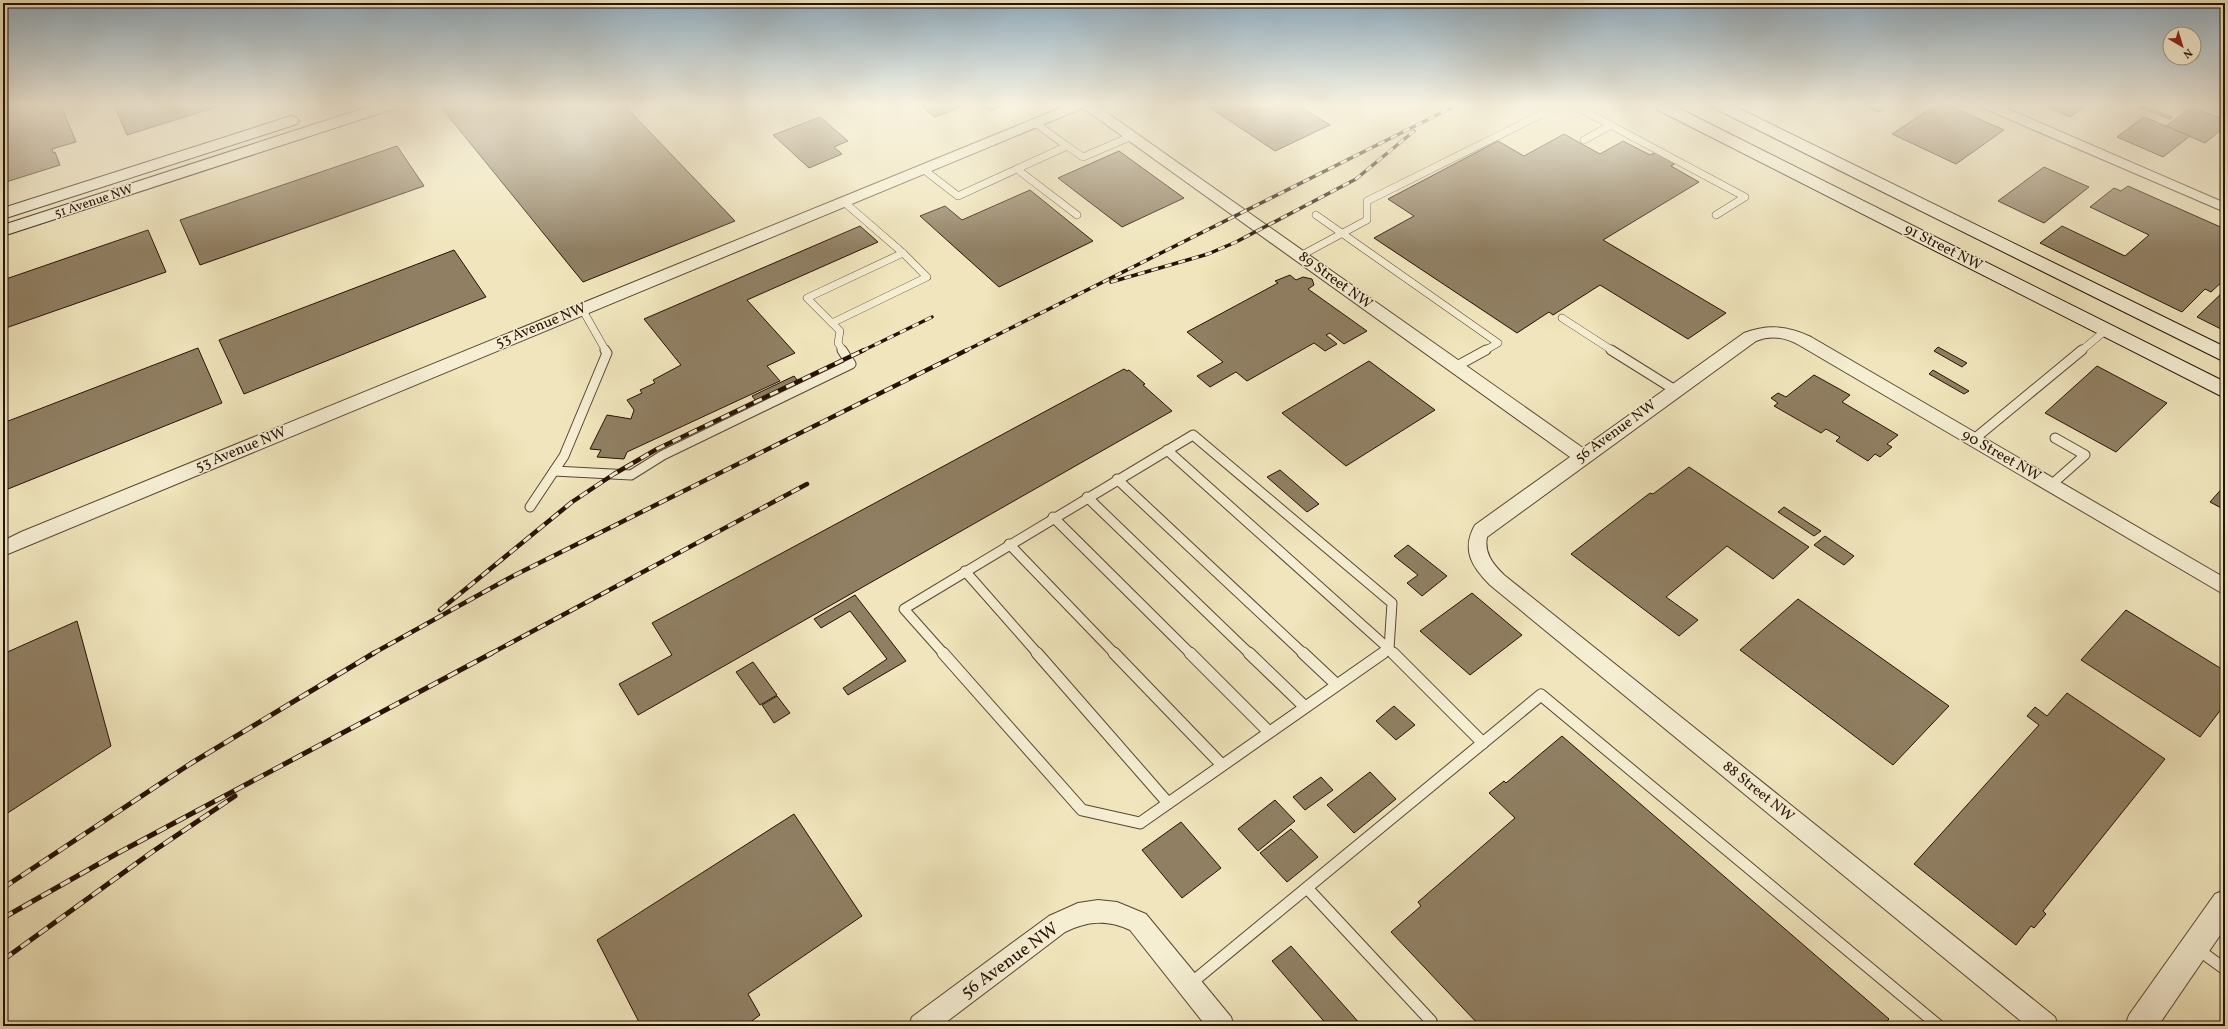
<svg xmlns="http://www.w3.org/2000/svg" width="2228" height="1029" viewBox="0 0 2228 1029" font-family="Vollkorn,serif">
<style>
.building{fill:#907f63;stroke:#271103}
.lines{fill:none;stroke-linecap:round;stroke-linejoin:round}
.service-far2-casing{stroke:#594631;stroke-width:8}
.service-far1-casing{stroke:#594631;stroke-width:11}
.service-casing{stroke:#594631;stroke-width:13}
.minor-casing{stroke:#594631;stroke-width:2}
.tertiary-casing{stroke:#594631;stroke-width:2}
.secondary-casing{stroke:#271103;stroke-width:2}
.service-far2{stroke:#f5eed3;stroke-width:7}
.service-far1{stroke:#f5eed3;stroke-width:9}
.service{stroke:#f5eed3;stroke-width:11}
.minor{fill:#f5eed3;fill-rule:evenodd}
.tertiary{fill:#f5eed3;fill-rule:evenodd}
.secondary{fill:#f5eed3;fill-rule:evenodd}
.rail-far2-casing{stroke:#271103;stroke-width:3.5}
.rail-far1-casing{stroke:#271103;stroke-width:4.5}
.rail-casing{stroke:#271103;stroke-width:5}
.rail-far2{stroke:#f5eed3;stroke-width:2.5;stroke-dasharray:7;stroke-linecap:butt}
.rail-far1{stroke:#f5eed3;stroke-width:3;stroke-dasharray:9;stroke-linecap:butt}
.rail{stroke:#f5eed3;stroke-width:3.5;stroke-dasharray:11;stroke-linecap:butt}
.labels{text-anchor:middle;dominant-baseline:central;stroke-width:3;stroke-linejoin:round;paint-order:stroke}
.far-street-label{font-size:13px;fill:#271103;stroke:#f5eed3}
.street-label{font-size:15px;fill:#271103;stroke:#f5eed3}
.near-street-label{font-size:18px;fill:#271103;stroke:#f5eed3}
</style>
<rect width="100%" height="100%" fill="#f0e5bc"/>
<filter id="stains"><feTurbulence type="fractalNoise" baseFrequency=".005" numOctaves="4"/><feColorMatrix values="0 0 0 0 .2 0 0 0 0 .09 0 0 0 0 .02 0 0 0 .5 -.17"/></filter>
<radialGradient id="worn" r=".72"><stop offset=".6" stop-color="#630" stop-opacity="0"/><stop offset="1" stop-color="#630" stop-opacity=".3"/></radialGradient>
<g class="building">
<polygon points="3,105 61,105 76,142 52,149 53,153 55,152 60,165 3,183"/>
<polygon points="114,105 223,105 127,135"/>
<polygon points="445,105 624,105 735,221 583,282 440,106"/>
<polygon points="919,105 966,105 935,117"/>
<polygon points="983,105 1005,105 990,111"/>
<polygon points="1206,105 1298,105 1330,125 1275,151"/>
<polygon points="1863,105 1890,105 1879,112"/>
<polygon points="1936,105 1948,105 2004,130 1956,164 1892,134"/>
<polygon points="2043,105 2087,105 2070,117"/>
<polygon points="2141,105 2172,117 2170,119 2139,107"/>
<polygon points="2192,107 2225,120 2225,127 2205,143 2166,126"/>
<polygon points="820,117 848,141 834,147 842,154 809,168 773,135"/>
<polygon points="2144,117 2190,136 2163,157 2117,137"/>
<polygon points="1564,134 1600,154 1623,141 1650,155 1656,152 1676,163 1671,166 1699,182 1603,240 1726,313 1688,339 1600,285 1553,315 1549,312 1517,333 1374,238 1414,216 1388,199 1498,141 1524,156"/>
<polygon points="397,146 424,186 200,265 180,220"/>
<polygon points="1119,151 1184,198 1122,227 1058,178"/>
<polygon points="2044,167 2089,187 2044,223 1998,201"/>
<polygon points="2128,186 2225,229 2225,279 2211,292 2205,289 2182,312 2040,243 2062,226 2125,256 2149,235 2090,207 2114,188 2121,191"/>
<polygon points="1030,190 1093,241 999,287 920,216 945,206 962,220"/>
<polygon points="860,226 878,242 747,300 795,353 767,366 780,381 627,452 624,459 597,457 601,450 590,449 607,415 631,419 634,410 627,400 642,393 640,390 655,383 653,380 681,365 644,319"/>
<polygon points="148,230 166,272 3,329 3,280"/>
<polygon points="454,250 486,297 244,394 219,340"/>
<polygon points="1290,275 1296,280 1303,277 1312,279 1314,285 1308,289 1367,331 1344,344 1330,333 1326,335 1337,344 1325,351 1314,343 1247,381 1236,372 1210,387 1197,376 1223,362 1187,332 1278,283 1275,281"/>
<polygon points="2225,290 2225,331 2197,317"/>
<polygon points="1938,347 1967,363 1962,367 1934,351"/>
<polygon points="198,348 222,403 3,491 3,423"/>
<polygon points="1369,361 1435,410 1346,466 1282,413"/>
<polygon points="2097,366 2167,403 2116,452 2045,413"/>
<polygon points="1124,369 1127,371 1129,370 1145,384 1143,385 1172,411 638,715 619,684 672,655 652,623"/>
<polygon points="1933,370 1969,391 1964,394 1929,374"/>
<polygon points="1814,375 1850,395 1842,402 1898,435 1887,444 1892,447 1880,457 1875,454 1868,461 1836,441 1840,437 1826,429 1821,433 1774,406 1778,403 1771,398 1778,393 1786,397"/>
<polygon points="794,376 798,381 756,401 752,396"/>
<polygon points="1689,467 1809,547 1773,579 1727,546 1666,597 1698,620 1679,636 1571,554 1650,493 1653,494"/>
<polygon points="1280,470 1319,504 1307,512 1267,477"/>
<polygon points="2225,485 2225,510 2210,502"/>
<polygon points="1784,507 1821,531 1814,536 1778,512"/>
<polygon points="1825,536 1854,556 1844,565 1814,545"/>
<polygon points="1408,545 1447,576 1422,596 1407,583 1418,575 1394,556"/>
<polygon points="1472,593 1522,635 1470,675 1420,631"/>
<polygon points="855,595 906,661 848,695 843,688 887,659 850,611 821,628 814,619"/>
<polygon points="1798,599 1949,706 1893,765 1740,650"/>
<polygon points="2126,610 2225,671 2225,704 2200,737 2081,660"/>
<polygon points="77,621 111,746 3,816 3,654"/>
<polygon points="753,662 777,695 760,705 736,672"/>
<polygon points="2067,693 2165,759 2043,911 2046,914 2034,928 2031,926 2016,945 1914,864 2039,725 2027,716 2035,707 2047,716"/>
<polygon points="777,696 790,713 774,723 762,705"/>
<polygon points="1394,706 1415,725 1396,740 1376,721"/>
<polygon points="1562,736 1889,1019 1883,1026 1480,1026 1391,932 1421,906 1418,902 1515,818 1489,793 1504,781 1506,783"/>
<polygon points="1370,772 1396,799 1354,833 1327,805"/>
<polygon points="1321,777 1333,790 1305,810 1293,797"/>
<polygon points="1275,800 1295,821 1258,851 1238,829"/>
<polygon points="794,814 862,916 748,994 760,1015 745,1026 641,1026 597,940"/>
<polygon points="1181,822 1221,868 1182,898 1142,850"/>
<polygon points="1291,829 1318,857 1287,882 1260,853"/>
<polygon points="1291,946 1362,1026 1328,1026 1272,961"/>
</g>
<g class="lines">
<g class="service-far2-casing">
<g id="service-far2">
<polyline points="1573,105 1745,197 1716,215"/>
<polyline points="1584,140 1611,125"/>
<polyline points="1067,146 1083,157 1132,136"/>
<polyline points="923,169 958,196 1067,146 1035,123"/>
<polyline points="1017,169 1077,215"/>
<polyline points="1316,215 1498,343 1484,351"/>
<polyline points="1300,256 1367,220 1367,201 1560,105"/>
<polyline points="582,309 606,351"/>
<polyline points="1562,318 1613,351"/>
<polyline points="832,323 927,277 903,253"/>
<polyline points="843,351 838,343 840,331 807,298 903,253 844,202"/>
<polyline points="2081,351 2106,330"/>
</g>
</g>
<g class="service-far1-casing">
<g id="service-far1">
<polyline points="1611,350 1675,390"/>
<polyline points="1455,367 1486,350"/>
<polyline points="1973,440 2082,350"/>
<polyline points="1167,450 1389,649"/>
<polyline points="554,471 631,475 663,455 851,364 842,350"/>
<polyline points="1117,479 1304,654"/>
<polyline points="2051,485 2085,455 2055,438"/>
<polyline points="1087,497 1250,654"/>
<polyline points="530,507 564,456 607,353 605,350"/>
<polyline points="1053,517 1191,654"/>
<polyline points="1009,544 1115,654"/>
<polyline points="965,571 1038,654"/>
<polyline points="1389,649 1394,654"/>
<polyline points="944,654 904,609 1193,435 1392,603 1389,649"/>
<polyline points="1382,654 1389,649"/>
</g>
</g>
<g class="service-casing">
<g id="service">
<polyline points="943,653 1082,810 1140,823 1383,653"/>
<polyline points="1037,653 1168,803"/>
<polyline points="1114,653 1222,765"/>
<polyline points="1190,653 1268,731"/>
<polyline points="1249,653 1304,706"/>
<polyline points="1303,653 1336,684"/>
<polyline points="1393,653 1483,743"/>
<polyline points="1307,888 1431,1021"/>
<polyline points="2196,948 2225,969"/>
<polyline points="1190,984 1541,695 1939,1026"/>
</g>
</g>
<g class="minor-casing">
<g id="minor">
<path d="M1068 105H1096L1583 448 1744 333C1768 324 1788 326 1811 337L2225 578V595L1799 345C1785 337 1771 335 1756 341L1487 537C1484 553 1492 563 1504 575L2055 1017 2058 1026H2027L1490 585C1472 567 1461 550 1475 525L1570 457 1083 108 3 556V541L21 532Z"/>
<polygon points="1982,105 1999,105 2225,203 2225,212 1983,108"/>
<path d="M1098 900 1117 902 1146 914 1231 1017 1234 1026H1206L1130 930C1107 919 1087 921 1065 932L941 1026H909L912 1017 1049 916 1078 903Z"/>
</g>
</g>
<g class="tertiary-casing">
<polygon id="tertiary" points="2225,890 2225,928 2158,1026 2125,1026 2129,1015 2215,894"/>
</g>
<g class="secondary-casing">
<g id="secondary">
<polygon points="374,105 398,105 396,108 3,236 3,225"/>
<polygon points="1652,105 1672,105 2225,382 2225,398 1654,108"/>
<polygon points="1712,105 1732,105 2225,347 2225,362 1714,108"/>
<polygon points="291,116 297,118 299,121 297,124 3,219 3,208"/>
</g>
</g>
<use href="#service-far2" class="service-far2"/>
<use href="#service-far1" class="service-far1"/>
<use href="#service" class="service"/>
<use href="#minor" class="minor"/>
<use href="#tertiary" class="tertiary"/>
<use href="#secondary" class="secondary"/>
<g class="rail-far2-casing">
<g id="rail-far2">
<polyline points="1111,282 1208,254 1236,242 1356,179 1414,131"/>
<polyline points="862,351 932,317"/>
<polyline points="965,351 1457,105"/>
</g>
</g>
<g class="rail-far1-casing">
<g id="rail-far1">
<polyline points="440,610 572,502 614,474 657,449 864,350"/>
<polyline points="372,654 513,576 967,350"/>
<polyline points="490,654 807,484"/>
</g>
</g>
<g class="rail-casing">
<g id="rail">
<polyline points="3,888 190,764 374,653"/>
<polyline points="3,918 118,853 492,653"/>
<polyline points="3,960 152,852 235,796"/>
</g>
</g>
<use href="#rail-far2" class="rail-far2"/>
<use href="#rail-far1" class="rail-far1"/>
<use href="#rail" class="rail"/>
</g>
<linearGradient id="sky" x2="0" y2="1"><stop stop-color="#90abbd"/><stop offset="0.42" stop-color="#f8f3e1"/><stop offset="1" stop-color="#f8f3e1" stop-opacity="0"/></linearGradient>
<rect width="2228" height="249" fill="url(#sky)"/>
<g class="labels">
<g class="far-street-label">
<text transform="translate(94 202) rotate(-18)">51 Avenue NW</text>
</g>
<g class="street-label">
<text transform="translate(1943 248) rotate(27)">91 Street NW</text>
<text transform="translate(1335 281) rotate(36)">89 Street NW</text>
<text transform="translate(541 326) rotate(-22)">53 Avenue NW</text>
<text transform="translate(1616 432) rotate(-36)">56 Avenue NW</text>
<text transform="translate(241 450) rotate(-22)">53 Avenue NW</text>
<text transform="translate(2001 456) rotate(30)">90 Street NW</text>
<text transform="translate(1758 792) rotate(39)">88 Street NW</text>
</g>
<g class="near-street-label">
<text transform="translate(1010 961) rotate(-36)">56 Avenue NW</text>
</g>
</g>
<rect width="2228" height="1029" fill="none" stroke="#f0e5bc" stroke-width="16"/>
<rect x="4" y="4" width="2220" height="1021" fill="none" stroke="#271103" stroke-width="2"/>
<rect x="8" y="8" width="2212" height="1013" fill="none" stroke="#271103"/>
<g transform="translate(2182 46) rotate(142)"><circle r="19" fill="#f5eed3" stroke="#a39680"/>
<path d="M0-3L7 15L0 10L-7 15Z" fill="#8f2418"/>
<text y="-6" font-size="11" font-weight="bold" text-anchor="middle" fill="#271103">N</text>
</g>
<rect width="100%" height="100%" filter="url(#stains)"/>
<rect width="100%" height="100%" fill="url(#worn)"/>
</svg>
